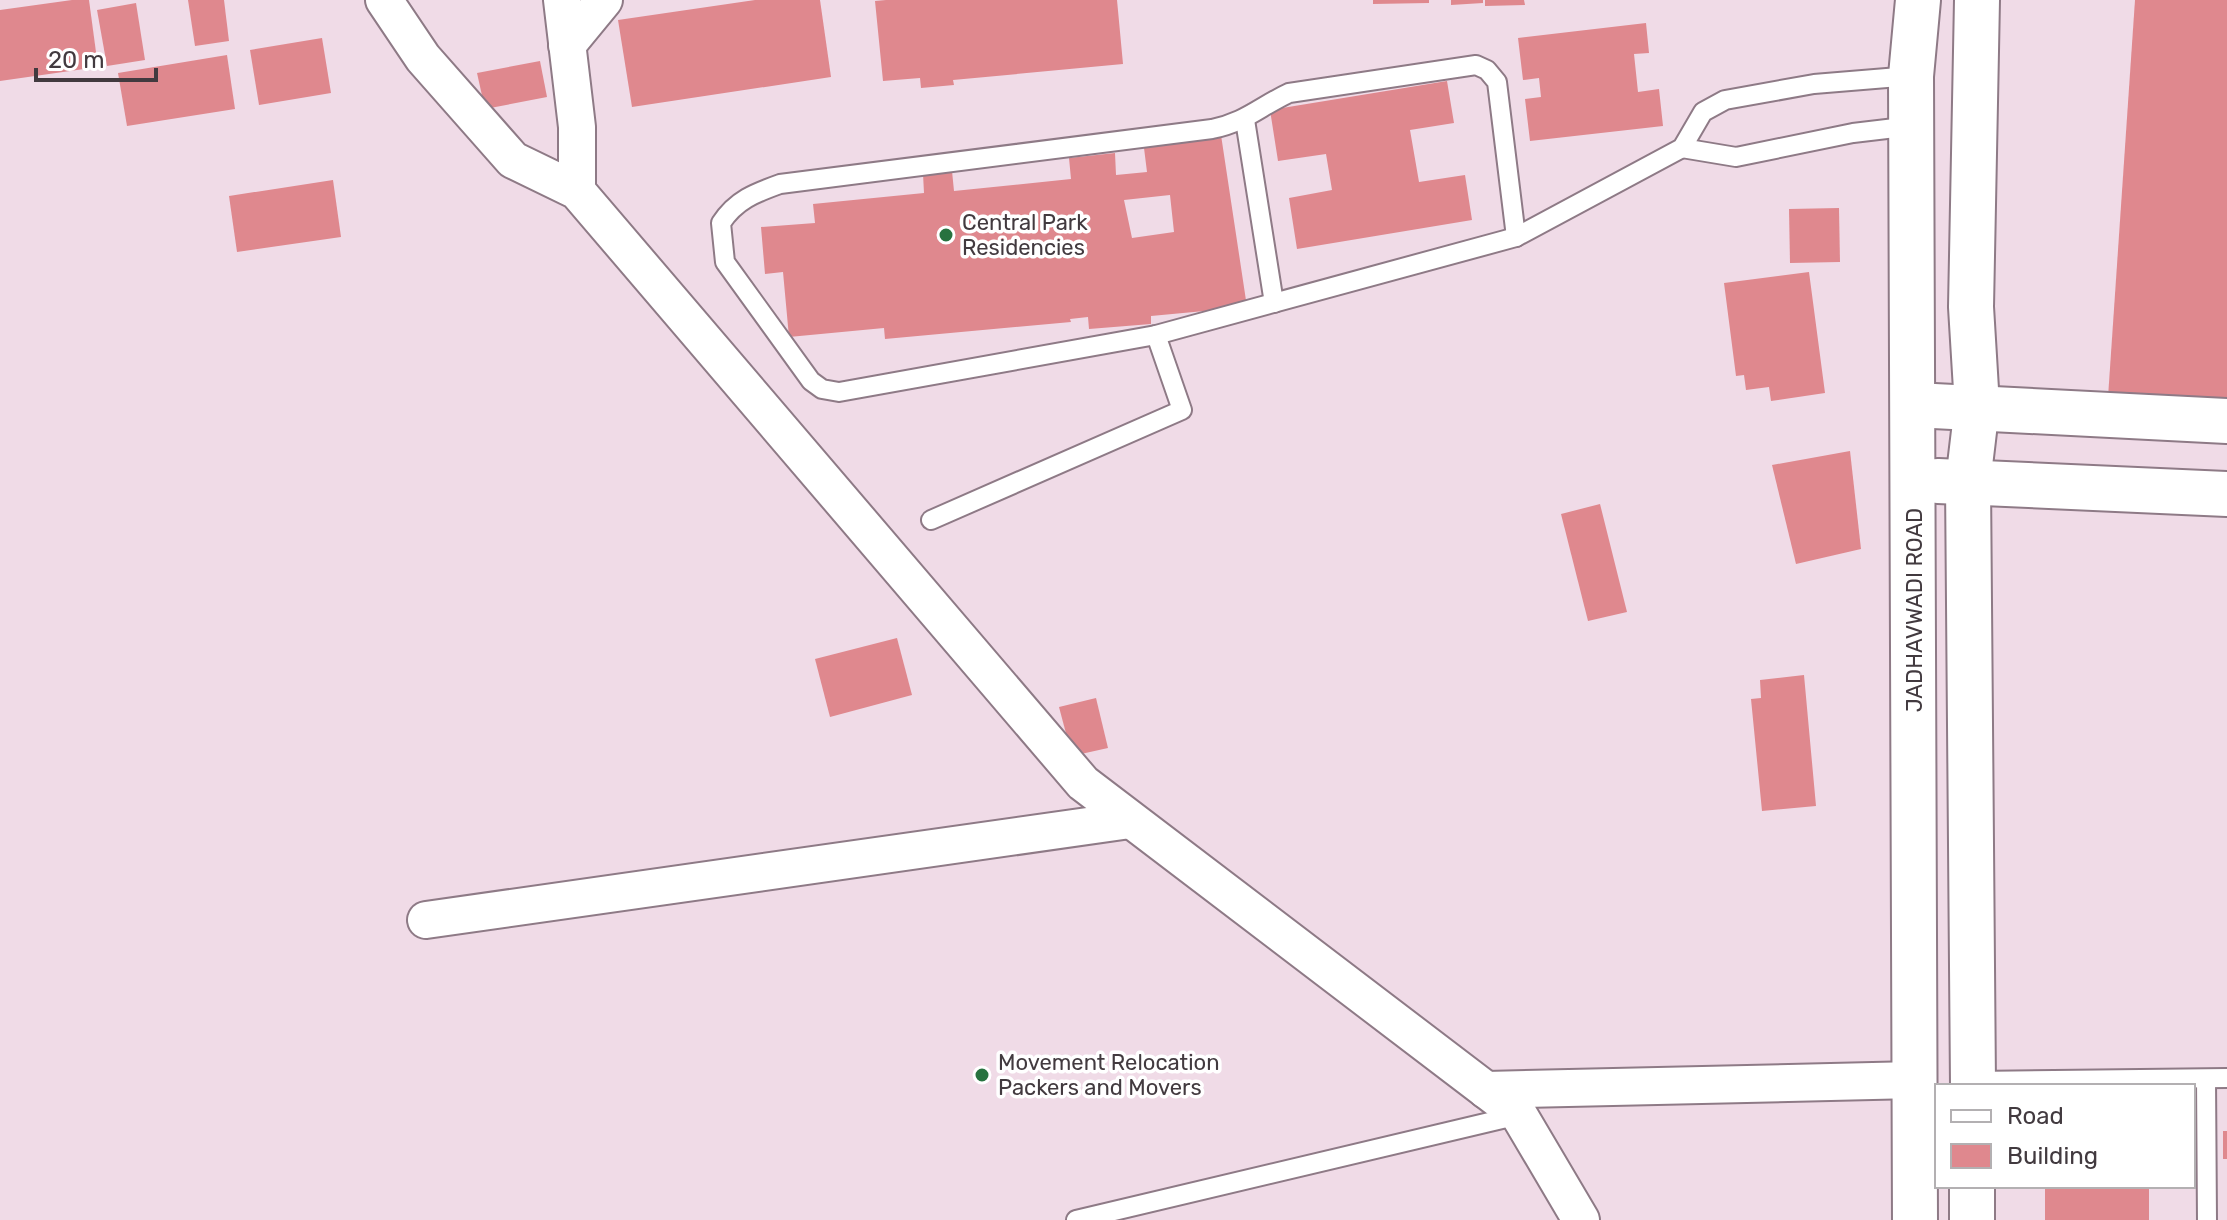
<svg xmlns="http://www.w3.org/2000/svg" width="2227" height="1220" viewBox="0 0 2227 1220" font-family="Rubik,sans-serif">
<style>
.building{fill:#df888e;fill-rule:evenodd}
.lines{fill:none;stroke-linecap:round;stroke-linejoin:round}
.service-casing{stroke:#8e7a86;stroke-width:22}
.minor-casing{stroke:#8e7a86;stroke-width:40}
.tertiary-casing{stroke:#8e7a86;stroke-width:48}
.service{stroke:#fff;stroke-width:18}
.minor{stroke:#fff;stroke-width:36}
.tertiary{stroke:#fff;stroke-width:44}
.poi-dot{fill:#27723f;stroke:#fff;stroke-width:3}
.labels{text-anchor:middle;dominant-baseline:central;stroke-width:7;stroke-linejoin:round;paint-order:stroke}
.poi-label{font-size:22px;fill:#423a3f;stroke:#fff;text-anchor:start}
.street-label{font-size:22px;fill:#423a3f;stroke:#fff}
</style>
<rect width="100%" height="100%" fill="#f0dbe7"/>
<g class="building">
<polygon points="72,0 89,0 98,67 0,81 0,10"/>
<polygon points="188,0 224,0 229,41 195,46"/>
<polygon points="755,0 820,0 831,77 632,107 618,20"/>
<polygon points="886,0 1117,0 1123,64 953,80 954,85 921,88 920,78 883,81 875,1"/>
<polygon points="1373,0 1429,0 1429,3 1373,4"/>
<polygon points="1451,0 1483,0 1483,3 1451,5"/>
<polygon points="1485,0 1524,0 1525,5 1485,6"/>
<polygon points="2135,0 2227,0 2227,414 2107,412"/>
<polygon points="136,3 145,60 107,66 97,10"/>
<polygon points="1646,23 1649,53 1634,54 1638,92 1659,89 1663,126 1530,141 1525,99 1541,97 1539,78 1523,80 1518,38"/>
<polygon points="322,38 331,93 259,105 250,50"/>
<polygon points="227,55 235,109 127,126 118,73"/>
<polygon points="540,61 547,97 485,109 477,73"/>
<polygon points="1447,81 1454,123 1410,130 1419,182 1465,175 1472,220 1297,249 1289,198 1332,190 1326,154 1278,161 1270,110"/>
<path d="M1221 135 1247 307 1151 316V324L1089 329 1088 317 1070 319 1071 322 885 339 884 328 789 337 783 272 765 274 761 227 815 223 813 204 924 193 923 174 952 171 954 191 1071 179 1069 158 1115 153 1116 175 1147 172 1144 148ZM1170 195 1174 232 1132 238 1124 200Z"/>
<polygon points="333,180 341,237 237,252 229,196"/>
<polygon points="1839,208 1840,262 1790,263 1789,209"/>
<polygon points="1809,272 1825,393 1771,401 1769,387 1746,390 1744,375 1736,376 1724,283"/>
<polygon points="1850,451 1861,549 1796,564 1772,465"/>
<polygon points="1600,504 1627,612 1588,621 1561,514"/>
<polygon points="897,638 912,695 830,717 815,659"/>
<polygon points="1804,675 1816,806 1762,811 1751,699 1761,698 1760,680"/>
<polygon points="1096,698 1108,748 1072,756 1059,707"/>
<rect x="2223" y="1131" width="4" height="28"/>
<rect x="2045" y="1186" width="104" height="34"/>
</g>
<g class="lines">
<g class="service-casing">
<g id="service">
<polyline points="1245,120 1274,303"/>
<polyline points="1682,148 1736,157 1853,133 1912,126"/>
<path d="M1156 335 839 392 822 389 811 381 725 262 721 223C736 200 755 193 780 184L1212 129C1246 122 1259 107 1289 93L1476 65 1487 70 1497 82 1516 237"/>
<polyline points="931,520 1182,410 1156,335 1516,237 1682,148 1703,112 1725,100 1814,84 1911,76"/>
<polyline points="2206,1079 2207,1220"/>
<polyline points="1973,1081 2227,1078"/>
<polyline points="1076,1220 1519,1115"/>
</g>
</g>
<g class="minor-casing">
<g id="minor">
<polyline points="384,0 423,58 513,160 577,191 1083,783 1519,1115 1581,1220"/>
<polyline points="562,0 577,127 577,191"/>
<polyline points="567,45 604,0"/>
<polyline points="426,920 1130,820"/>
<polyline points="1486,1090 1915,1080"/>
</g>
</g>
<g class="tertiary-casing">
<g id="tertiary">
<polyline points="1914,405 2227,421"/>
<polyline points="1938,481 2227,494"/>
<polyline points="1973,1086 1968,482 1977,406 1971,307 1977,0"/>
<polyline points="1915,1220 1911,76 1918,0"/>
<polyline points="1972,1220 1972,1186"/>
</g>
</g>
<use href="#service" class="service"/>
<use href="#minor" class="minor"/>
<use href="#tertiary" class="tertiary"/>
</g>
<g class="poi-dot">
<circle cx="946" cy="235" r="8"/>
<circle cx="982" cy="1075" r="8"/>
</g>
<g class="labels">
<g class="poi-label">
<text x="962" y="222">Central Park<tspan x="962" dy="25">Residencies</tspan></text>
<text x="998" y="1062">Movement Relocation<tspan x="998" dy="25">Packers and Movers</tspan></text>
</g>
<g class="street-label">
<text transform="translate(1914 610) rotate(-90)">JADHAVWADI ROAD</text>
</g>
</g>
<rect x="1935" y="1084" width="260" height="104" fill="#ffffff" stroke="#b3b0b2" stroke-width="2"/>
<rect x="1951" y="1110" width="40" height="12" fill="#ffffff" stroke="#b3b0b2" stroke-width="2"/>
<text x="2007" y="1124" font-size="24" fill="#423a3f">Road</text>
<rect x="1951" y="1144" width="40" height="24" fill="#df888e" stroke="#b3b0b2" stroke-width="2"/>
<text x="2007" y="1164" font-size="24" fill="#423a3f">Building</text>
<path d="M36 68v12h120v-12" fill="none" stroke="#423a3f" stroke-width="4"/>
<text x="48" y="68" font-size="24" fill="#423a3f" stroke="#ffffff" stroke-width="6" paint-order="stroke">20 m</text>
</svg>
